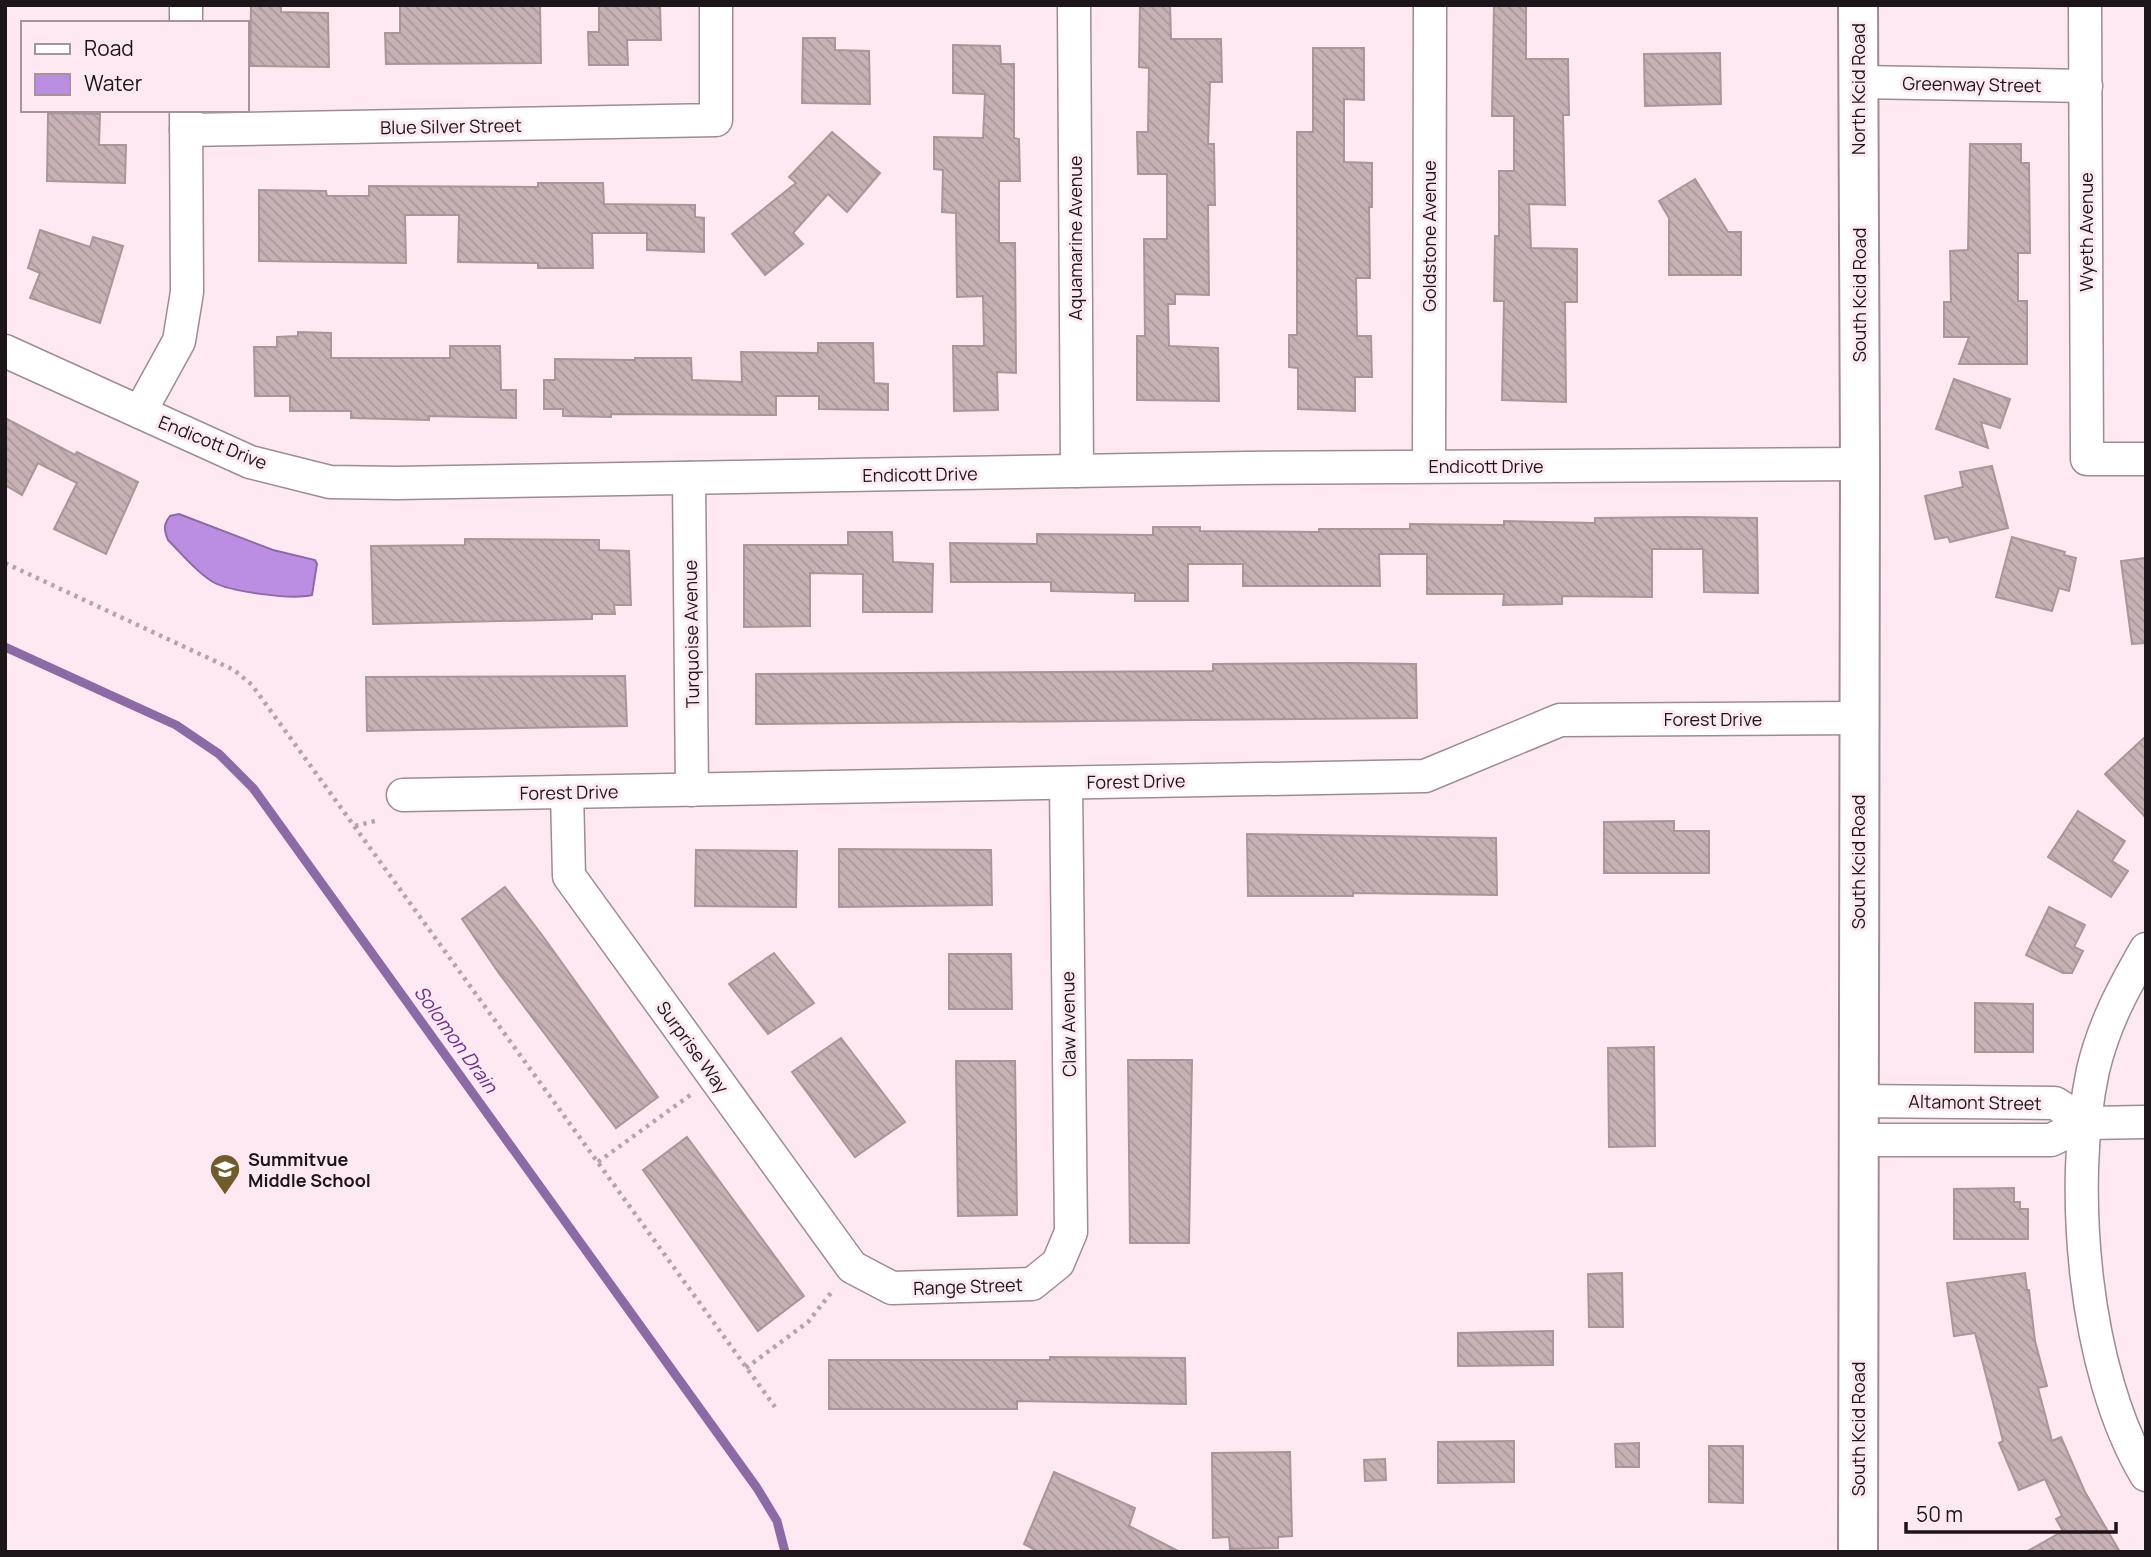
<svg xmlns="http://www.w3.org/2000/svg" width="2151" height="1557" viewBox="0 0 2151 1557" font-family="Manrope,sans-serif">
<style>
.water{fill:#bc8ee3;stroke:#8c6aa6;stroke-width:2}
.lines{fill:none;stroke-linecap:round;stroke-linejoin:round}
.stream{stroke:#8c6aa6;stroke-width:9}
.building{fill:url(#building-back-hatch);stroke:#ab9599;stroke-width:2}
.street-casing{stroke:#9e8b94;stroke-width:35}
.secondary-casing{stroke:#9e8b94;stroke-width:42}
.path{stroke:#b5a4ac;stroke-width:4.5;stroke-dasharray:3.5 5;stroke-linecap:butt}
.street{stroke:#fff;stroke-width:32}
.secondary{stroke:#fff;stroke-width:38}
.labels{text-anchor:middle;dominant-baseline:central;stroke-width:6;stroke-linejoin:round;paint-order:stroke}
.street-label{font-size:18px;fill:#1c1519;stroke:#fee9f3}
.poi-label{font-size:18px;font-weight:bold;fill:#1c1519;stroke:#fee9f3;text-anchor:start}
.water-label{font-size:19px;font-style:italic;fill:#6a2f92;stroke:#fee9f3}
</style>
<defs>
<pattern id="building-back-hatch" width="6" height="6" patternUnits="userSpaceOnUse" patternTransform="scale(1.75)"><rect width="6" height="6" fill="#c7b1b4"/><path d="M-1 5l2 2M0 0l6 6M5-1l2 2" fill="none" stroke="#aa979a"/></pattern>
</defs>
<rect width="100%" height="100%" fill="#fee9f3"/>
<path class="water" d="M179 514 273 550 315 560 317 564 312 595C292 600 231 592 213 582 196 572 182 554 168 540 164 530 163 525 170 516Z"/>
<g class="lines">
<polyline class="stream" points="5,647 176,725 219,754 253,788 757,1488 777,1521 785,1552"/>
</g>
<g class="building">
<polygon points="251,5 281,5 281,12 328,13 329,67 250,66"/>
<polygon points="599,5 660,5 661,40 627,40 628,65 589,65 588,32 599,32"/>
<polygon points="1140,5 1170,5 1171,39 1221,39 1222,82 1210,82 1208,144 1214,144 1215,205 1208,205 1209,295 1175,294 1175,304 1168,304 1169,346 1218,348 1219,401 1137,400 1137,336 1145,336 1144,239 1167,239 1167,174 1138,174 1137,132 1148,132 1149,68 1139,67"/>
<polygon points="1494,5 1526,5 1526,59 1568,59 1569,115 1563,115 1565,205 1529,204 1531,248 1577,249 1577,302 1565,302 1566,402 1502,400 1504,301 1494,301 1495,236 1499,236 1499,171 1514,171 1514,116 1492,116"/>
<polygon points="400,6 540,6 541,63 386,64 385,33 400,33"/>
<polygon points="803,38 835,38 835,50 869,51 870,104 802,103"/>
<polygon points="953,45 1000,46 1001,64 1014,64 1014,138 1019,139 1020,181 999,181 999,243 1015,243 1016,373 997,372 998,410 954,411 953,346 984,346 983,296 957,297 956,213 942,212 943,170 934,169 934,137 983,138 985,94 953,93"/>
<polygon points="1313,48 1364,48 1364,100 1344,99 1344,162 1372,163 1372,207 1369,207 1370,278 1356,278 1357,336 1371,336 1372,377 1355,377 1355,411 1298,409 1298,368 1289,367 1289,335 1297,335 1297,132 1313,132"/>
<polygon points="1720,53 1721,104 1645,106 1644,54"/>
<polygon points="48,113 100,114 99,145 126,145 125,183 47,181"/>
<polygon points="832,132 880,173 847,212 828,194 793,233 803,244 765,275 732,234 796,183 789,177"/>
<polygon points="1970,144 2021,144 2021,163 2029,163 2030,253 2018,253 2018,301 2027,301 2027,364 1959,364 1969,337 1944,337 1944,302 1951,302 1950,251 1968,250"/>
<polygon points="1695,179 1728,232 1741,232 1741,275 1669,275 1669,218 1659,201"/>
<polygon points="538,183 603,183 604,204 695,205 695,217 704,218 704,252 647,250 647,233 592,233 593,268 538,268 538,263 458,262 459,215 405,215 406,263 259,261 259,190 326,191 327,196 369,196 369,186 538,187"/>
<polygon points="40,230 90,247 93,237 123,246 100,323 30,298 40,273 28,268"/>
<polygon points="298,332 331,333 331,358 450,358 450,346 500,346 501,390 516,390 516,418 429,416 429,420 351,418 351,411 290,411 290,396 255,396 254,347 277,347 277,337 298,336"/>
<polygon points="818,343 873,343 874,383 888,384 888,410 819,409 819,396 776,396 776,415 611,414 611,417 563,416 563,409 544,409 544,380 555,380 555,359 635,360 635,358 691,358 692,380 742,382 741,352 818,353"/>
<polygon points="1954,379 2010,399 2000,428 1981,422 1988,448 1936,429"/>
<polygon points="5,418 75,455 77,452 138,482 106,554 54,529 77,483 38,463 22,495 5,485"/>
<polygon points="1992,466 2008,528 1950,542 1948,537 1935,539 1925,496 1963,487 1960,472"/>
<polygon points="1687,517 1757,518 1758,593 1704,592 1703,549 1652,549 1652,597 1562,596 1562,604 1503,605 1504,594 1427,594 1427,554 1379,554 1380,586 1243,586 1243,564 1188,564 1188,601 1135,601 1135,593 1051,591 1051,582 951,582 950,543 1037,544 1037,534 1153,535 1153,527 1200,527 1200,531 1319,532 1319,529 1410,529 1410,524 1504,525 1504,521 1595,523 1595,518"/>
<polygon points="848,532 892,532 893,562 933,564 932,612 863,612 863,574 810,573 810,626 744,627 744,545 848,545"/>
<polygon points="2012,537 2065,552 2064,555 2076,558 2069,591 2059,588 2052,611 1996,597"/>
<polygon points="465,539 599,540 599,550 629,551 631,605 614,605 615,614 592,614 592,619 373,624 371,546 465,545"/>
<polygon points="2146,558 2146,643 2132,644 2121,561"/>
<polygon points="1350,663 1416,664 1417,718 756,724 756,674 1213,671 1213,664"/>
<polygon points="625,676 627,726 367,731 366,677"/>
<polygon points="2146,736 2146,818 2105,774"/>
<polygon points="2078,811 2125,841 2112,861 2128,871 2111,897 2048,857"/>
<polygon points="1674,821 1674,831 1709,831 1709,873 1604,873 1604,822"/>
<polygon points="1247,834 1496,838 1497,895 1353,893 1353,896 1248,896"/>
<polygon points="839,849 991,850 992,905 839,907"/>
<polygon points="696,850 797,851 796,907 695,906"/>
<polygon points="505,887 542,935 658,1097 616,1128 498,972 462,919"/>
<polygon points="2049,907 2085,925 2074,947 2083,951 2072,973 2063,973 2026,955"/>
<polygon points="774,953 814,1003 768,1034 729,984"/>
<polygon points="949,954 1011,954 1012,1009 949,1009"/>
<polygon points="1975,1003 2033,1004 2033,1052 1975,1052"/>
<polygon points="841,1038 905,1122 855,1157 792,1072"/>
<polygon points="1654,1047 1655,1146 1609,1147 1608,1048"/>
<polygon points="1128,1060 1192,1060 1189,1243 1130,1243"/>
<polygon points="956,1061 1015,1061 1017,1215 958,1216"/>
<polygon points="687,1137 804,1296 758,1331 643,1170"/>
<polygon points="2014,1188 2014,1202 2020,1202 2020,1209 2028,1209 2028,1239 1954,1239 1954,1189"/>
<polygon points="1622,1273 1623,1327 1589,1327 1588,1274"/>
<polygon points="2025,1273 2027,1290 2029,1290 2035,1341 2047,1386 2038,1388 2052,1441 2061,1437 2085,1492 2120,1552 2026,1552 2063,1531 2056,1519 2062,1516 2045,1479 2019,1490 1999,1443 2003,1441 1975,1333 1954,1336 1947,1283"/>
<polygon points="1553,1331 1553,1365 1458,1366 1458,1333"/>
<polygon points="1050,1357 1185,1358 1186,1404 1017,1401 1017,1409 829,1409 829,1360 1050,1360"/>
<polygon points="1514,1441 1514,1482 1438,1483 1438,1442"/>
<polygon points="1639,1443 1639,1467 1616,1467 1615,1444"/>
<polygon points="1709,1446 1743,1446 1743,1503 1709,1502"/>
<polygon points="1290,1452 1292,1536 1278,1537 1278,1548 1230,1549 1229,1537 1213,1538 1212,1453"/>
<polygon points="1385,1459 1386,1480 1365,1481 1364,1460"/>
<polygon points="1054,1472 1135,1508 1129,1526 1180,1552 1039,1552 1024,1544"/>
</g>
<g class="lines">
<g class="street-casing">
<g id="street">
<polyline points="186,5 186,23"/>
<polyline points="1074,5 1077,471"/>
<polyline points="2085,5 2087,459 2146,459"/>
<polyline points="1858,82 2086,86"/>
<polyline points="186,130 716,120 716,5"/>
<polyline points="5,351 250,462 330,482 397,483 1245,468 1860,464"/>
<polyline points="140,412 179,341 187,292 186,110"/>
<polyline points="1429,466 1430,5"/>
<polyline points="689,478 692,790"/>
<polyline points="567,792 569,876 852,1267 892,1288 1032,1284 1058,1263 1071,1232 1066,783"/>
<polyline points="403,795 1425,776 1560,720 1859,718"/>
<path d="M2146 949C2123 989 2104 1024 2093 1070 2068 1187 2084 1372 2146 1475"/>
<polyline points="1858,1101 2055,1103 2086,1123"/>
<polyline points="1858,1140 2051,1140 2086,1123 2146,1122"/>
</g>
</g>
<g class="secondary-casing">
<polyline id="secondary" points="1858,1552 1860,464 1858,5"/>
</g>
<g class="path">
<polyline points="5,563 234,670 252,685 775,1407"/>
<polyline points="355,826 375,821"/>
<polyline points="598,1162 693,1093"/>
<polyline points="746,1368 808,1322 834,1289"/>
</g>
<use href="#street" class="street"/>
<use href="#secondary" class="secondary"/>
</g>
<defs>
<g id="school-pin" transform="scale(1.575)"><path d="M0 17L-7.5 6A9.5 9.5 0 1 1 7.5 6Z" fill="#725b2b" stroke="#fee9f3"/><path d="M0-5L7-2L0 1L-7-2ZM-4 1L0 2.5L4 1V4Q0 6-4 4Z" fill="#fff"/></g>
</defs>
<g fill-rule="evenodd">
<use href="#school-pin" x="225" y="1169"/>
</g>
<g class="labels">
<g class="street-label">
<text transform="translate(1972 84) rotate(1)">Greenway Street</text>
<text transform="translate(1858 89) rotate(-90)">North Kcid Road</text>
<text transform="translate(451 126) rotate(-1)">Blue Silver Street</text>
<text transform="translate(2086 232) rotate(-90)">Wyeth Avenue</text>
<text transform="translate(1429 236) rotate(-90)">Goldstone Avenue</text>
<text transform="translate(1075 238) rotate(-90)">Aquamarine Avenue</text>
<text transform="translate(1859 295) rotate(-90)">South Kcid Road</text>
<text transform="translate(213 442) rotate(22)">Endicott Drive</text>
<text x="1486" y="466">Endicott Drive</text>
<text transform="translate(920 474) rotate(-1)">Endicott Drive</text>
<text transform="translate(691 634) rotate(-91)">Turquoise Avenue</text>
<text x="1713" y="719">Forest Drive</text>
<text transform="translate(1136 781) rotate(-1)">Forest Drive</text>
<text transform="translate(569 792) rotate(-1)">Forest Drive</text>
<text transform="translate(1858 862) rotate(-90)">South Kcid Road</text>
<text transform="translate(1068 1024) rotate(-91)">Claw Avenue</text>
<text transform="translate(693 1047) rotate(54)">Surprise Way</text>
<text transform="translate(1975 1102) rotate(1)">Altamont Street</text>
<text transform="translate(968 1286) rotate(-2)">Range Street</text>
<text transform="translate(1858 1429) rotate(-90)">South Kcid Road</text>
</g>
<g class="poi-label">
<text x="248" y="1159">Summitvue<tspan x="248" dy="21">Middle School</tspan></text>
</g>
<g class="water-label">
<text transform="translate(456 1039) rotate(54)">Solomon Drain</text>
</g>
</g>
<rect width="2151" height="1557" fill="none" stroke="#1c1519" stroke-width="14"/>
<rect x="21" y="21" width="228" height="91" fill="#fee9f3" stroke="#a4949c" stroke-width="2"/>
<rect x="35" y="44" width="35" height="10" fill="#ffffff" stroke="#a4949c" stroke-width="2"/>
<text x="84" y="56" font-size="21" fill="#1c1519">Road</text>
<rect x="35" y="74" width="35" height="21" fill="#bc8ee3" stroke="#a4949c" stroke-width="2"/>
<text x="84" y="91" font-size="21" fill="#1c1519">Water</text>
<path d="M1906 1522v10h210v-10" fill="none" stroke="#1c1519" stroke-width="3.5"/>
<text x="1916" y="1522" font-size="21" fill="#1c1519" stroke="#fee9f3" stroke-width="5" paint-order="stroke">50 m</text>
</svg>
